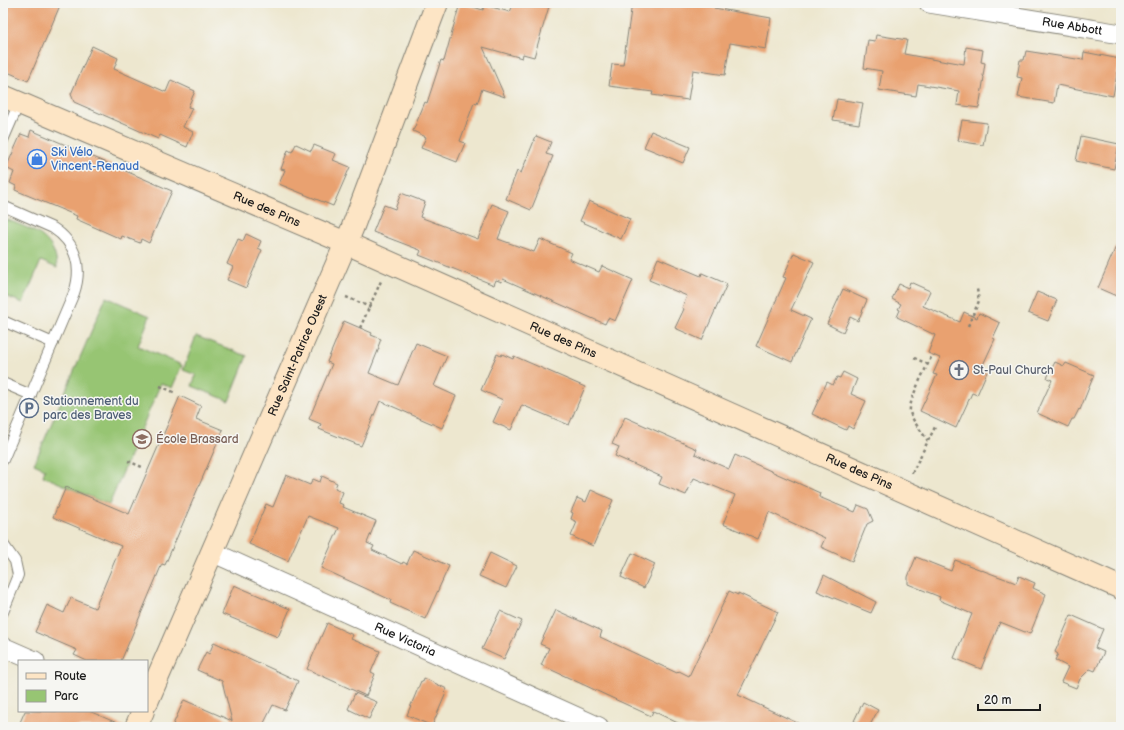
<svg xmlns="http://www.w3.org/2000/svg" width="1124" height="730" viewBox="0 0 1124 730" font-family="'Balsamiq Sans',sans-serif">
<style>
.green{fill:#97c573;stroke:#5a7048}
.building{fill:#e9a170}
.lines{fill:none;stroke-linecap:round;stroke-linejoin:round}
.lane-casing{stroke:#848276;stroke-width:12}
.street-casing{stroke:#848276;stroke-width:21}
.secondary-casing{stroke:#848276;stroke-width:24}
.path{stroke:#848276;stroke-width:2.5;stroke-dasharray:3 3;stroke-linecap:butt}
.lane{stroke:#fff;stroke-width:10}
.street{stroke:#fff;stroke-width:19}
.secondary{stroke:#fde5c5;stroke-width:22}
.labels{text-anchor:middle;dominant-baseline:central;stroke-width:3;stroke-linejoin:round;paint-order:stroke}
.street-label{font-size:12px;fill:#1c1c1c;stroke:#f6f6f2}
.shop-label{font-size:12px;fill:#366cbe;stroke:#f6f6f2;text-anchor:start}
.worship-label{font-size:12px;fill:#5b616d;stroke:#f6f6f2;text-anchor:start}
.service-label{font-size:12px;fill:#4e5e75;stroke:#f6f6f2;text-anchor:start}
.education-label{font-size:12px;fill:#785e54;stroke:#f6f6f2;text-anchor:start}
</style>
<rect width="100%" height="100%" fill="#f6f6f2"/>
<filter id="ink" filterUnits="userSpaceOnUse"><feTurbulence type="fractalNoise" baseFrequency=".025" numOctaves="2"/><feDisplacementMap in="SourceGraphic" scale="8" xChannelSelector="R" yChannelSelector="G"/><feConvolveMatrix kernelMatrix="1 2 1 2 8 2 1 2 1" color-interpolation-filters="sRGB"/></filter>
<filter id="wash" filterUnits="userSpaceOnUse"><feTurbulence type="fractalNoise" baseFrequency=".012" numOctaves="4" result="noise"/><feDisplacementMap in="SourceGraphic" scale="16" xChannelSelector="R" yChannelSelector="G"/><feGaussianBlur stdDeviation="0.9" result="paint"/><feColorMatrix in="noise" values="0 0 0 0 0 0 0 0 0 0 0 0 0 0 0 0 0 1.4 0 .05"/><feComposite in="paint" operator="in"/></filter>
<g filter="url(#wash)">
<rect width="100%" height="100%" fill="#ede7cf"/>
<g class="green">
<path d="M3 218C29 229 56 234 57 268L41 261 23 303 3 295Z"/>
<polygon points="106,297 150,316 138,346 182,365 172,388 161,383 109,505 43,476 45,469 34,464"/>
<polygon points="196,336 247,356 229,401 192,386 196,375 183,370"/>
</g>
<g id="blocks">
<g class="building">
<polygon points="3,3 61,3 28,81 3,70"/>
<polygon points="460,3 483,10 484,5 510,12 514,3 550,3 534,57 523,54 522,58 483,47 505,97 482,89 477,104 474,103 460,141 465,143 457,162 421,148 426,137 413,131 425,102 427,103 441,60 444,61"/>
<polygon points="632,3 706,3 714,4 714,8 771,18 766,49 730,43 725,75 693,70 688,100 652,95 653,92 609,86 612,64 623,65"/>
<polygon points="876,35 907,40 904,54 947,62 947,61 964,64 966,47 983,50 981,62 985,63 983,76 984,77 979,108 957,105 959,91 918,84 916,96 879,90 882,71 864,68 868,40 875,41"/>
<polygon points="92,46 118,58 114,69 166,92 171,80 195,91 188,107 192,108 183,127 193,132 187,147 160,135 158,139 74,102 71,94"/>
<polygon points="1026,51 1083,60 1084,52 1120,59 1113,96 1057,85 1054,103 1018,97 1022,78 1017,77 1020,60 1024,60"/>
<polygon points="837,99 863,103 859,124 833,120"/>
<polygon points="962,120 987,123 983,145 958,141"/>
<polygon points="31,130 172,191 149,243 141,239 140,243 122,236 121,239 76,219 77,216 15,190 16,186 10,183 14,172 6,168 21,134 29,137"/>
<polygon points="651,131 690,147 683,163 644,147"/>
<polygon points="536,136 551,142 546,154 553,156 531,210 506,199 517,171 521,173"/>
<polygon points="1081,136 1119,144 1114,169 1076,161"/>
<polygon points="296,144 311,151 314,145 336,154 333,160 350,167 333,206 279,184 285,170 281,169 288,150 292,152"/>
<polygon points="401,193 425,202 420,217 478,239 492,204 509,211 498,239 534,252 540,239 572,253 569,259 599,272 602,266 633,280 615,321 608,318 605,324 503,279 502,282 496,280 494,285 419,255 421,251 420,250 373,232 384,205 395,209"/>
<polygon points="589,201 630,219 621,239 580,221"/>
<polygon points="246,234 261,241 258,248 262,250 246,288 227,280 233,267 227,264 238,239 243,241"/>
<polygon points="1121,235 1121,298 1098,288"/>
<polygon points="794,253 814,262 791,310 811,319 792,362 756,346 786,278 783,277"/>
<polygon points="658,258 701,276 702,273 727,284 702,340 675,328 684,309 682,308 687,296 649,280"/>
<polygon points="910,282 930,291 923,306 960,322 964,312 977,318 979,313 1000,323 993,338 995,339 981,369 987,372 977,395 972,393 956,428 920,411 937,375 933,374 940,358 928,353 935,335 897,317 900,310 898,309 901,304 892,299 899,284 908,288"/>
<polygon points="843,289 867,300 858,321 850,317 843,332 827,324"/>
<polygon points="1037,292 1057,300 1048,321 1028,313"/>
<polygon points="344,321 372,333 371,335 381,339 378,347 379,348 369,373 398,385 416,343 447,356 434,386 456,396 442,428 380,401 361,446 319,429 321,424 309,419 332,364 327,362"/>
<polygon points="497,354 501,356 502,354 513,359 514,356 585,387 569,425 522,405 511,430 493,422 503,400 481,390"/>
<polygon points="1055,362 1064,366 1066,363 1094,375 1080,410 1079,409 1074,419 1072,419 1068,427 1037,413 1052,380 1047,378"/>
<polygon points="843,372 857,379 851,394 866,401 853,429 848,426 846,430 812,414 827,382 833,385 837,377 840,378"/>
<polygon points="180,396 201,406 196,419 223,430 165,565 162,564 121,661 87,661 74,655 77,650 35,632 47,605 64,613 71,598 95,608 121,546 53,517 66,487 129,514"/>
<polygon points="625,417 697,449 695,454 729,469 735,455 820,493 819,497 855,512 858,505 868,509 873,521 867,524 852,561 821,547 825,538 769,512 758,539 723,524 735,495 694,478 686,495 659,484 662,477 615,456 619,447 612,444"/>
<polygon points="286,475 310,485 313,479 320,482 322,476 337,483 335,488 343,492 339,503 344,505 343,507 376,521 367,543 374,546 372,550 402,564 403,562 407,564 413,550 449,566 425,619 390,603 391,600 321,568 339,528 308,516 288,561 249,544 266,504 273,507"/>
<polygon points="591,490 613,500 593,546 571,536 577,522 571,519 573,513 571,512 577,498 586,502"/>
<polygon points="490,553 517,566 506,588 479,576"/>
<polygon points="632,553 655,564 644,588 621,577"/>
<polygon points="916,557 951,571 955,560 1016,583 1019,576 1035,583 1033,588 1046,594 1030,634 1000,622 981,669 954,658 972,614 939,600 940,597 908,584 908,577"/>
<polygon points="824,575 876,602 871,613 817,591"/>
<polygon points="234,585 290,609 278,637 222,614"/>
<polygon points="729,591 738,595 738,593 778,612 738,695 806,727 686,727 653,711 651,716 541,665 549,648 540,644 556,610 602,631 600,637 677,673 679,671 689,676"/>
<polygon points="500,611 522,621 504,659 482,649"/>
<polygon points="1071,615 1103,629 1095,648 1104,652 1095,671 1090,669 1080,679 1076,688 1061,682 1068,667 1055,660 1058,654 1055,652"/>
<polygon points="327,623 353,635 351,639 380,651 371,672 375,674 366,696 307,669"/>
<polygon points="214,642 298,681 285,710 273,705 262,727 172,727 184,700 232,721 222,681 197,670 206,652 209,654"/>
<polygon points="424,678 447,689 445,692 446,693 432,726 407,715 421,681 423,682"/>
<polygon points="355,693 377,702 369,719 348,709"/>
<polygon points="863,702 878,710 869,727 866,727 854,721"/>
<polygon points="25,711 89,711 124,726 124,727 18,727"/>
</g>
</g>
</g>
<g filter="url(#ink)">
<use href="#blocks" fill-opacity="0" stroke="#848276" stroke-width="1"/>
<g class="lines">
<g class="lane-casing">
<g id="lane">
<polyline points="3,140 19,103"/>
<path d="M3 206 53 228C76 243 83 267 74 293L3 460"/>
<polyline points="3,321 53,343"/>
<polyline points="3,383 31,395"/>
<polyline points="3,544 15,561 18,575 3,612"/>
</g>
</g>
<g class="street-casing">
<g id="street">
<path id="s1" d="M929 3 1121 34"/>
<path id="s2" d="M212 552 599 727"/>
<polyline points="3,647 35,661"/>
</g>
</g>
<g class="secondary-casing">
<g id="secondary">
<path id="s3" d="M3 96 346 243 1121 588"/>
<path id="s4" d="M147 702 352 229 437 3"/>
<polyline points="136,727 143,711"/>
</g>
</g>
<g class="path">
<polyline points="346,297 370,307"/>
<polyline points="968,326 979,301 977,289"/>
<polyline points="360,328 381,281"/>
<polyline points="914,358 928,364"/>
<polyline points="160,386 176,393"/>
<path d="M928 441C923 433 912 421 910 412 908 400 927 367 932 355"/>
<polyline points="128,461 142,467"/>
<polyline points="912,473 935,427"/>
</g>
<use href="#lane" class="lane"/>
<use href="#street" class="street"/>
<use href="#secondary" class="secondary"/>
</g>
</g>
<defs>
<g id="shop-ring" transform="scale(1)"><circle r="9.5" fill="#f6f6f2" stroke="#3f7fe0" stroke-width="1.5"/><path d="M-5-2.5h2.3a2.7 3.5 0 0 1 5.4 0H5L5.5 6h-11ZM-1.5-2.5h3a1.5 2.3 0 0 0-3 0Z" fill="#3f7fe0"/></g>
<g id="church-ring" transform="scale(1)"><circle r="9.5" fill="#f6f6f2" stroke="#6b7280" stroke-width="1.5"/><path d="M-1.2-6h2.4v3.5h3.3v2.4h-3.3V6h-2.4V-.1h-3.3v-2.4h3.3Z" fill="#6b7280"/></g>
<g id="parking-ring" transform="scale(1)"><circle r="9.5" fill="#f6f6f2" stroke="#5c6f8a" stroke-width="1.5"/><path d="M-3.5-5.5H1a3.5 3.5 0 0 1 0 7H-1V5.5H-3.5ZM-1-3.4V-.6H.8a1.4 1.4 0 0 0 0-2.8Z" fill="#5c6f8a"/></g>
<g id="school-ring" transform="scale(1)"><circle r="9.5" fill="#f6f6f2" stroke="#8d6e63" stroke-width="1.5"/><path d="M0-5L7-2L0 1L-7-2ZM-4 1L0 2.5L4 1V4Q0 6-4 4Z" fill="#8d6e63"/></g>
</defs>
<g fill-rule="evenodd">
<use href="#shop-ring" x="37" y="159"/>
<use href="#church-ring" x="959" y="370"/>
<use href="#parking-ring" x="29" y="408"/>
<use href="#school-ring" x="142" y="439"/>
</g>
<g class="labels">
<g class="street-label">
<text stroke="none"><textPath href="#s1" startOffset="145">Rue Abbott</textPath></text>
<text stroke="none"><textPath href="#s3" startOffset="287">Rue des Pins</textPath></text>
<text stroke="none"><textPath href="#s3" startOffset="611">Rue des Pins</textPath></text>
<text stroke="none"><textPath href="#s4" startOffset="378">Rue Saint-Patrice Ouest</textPath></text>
<text stroke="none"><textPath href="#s3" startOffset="935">Rue des Pins</textPath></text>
<text stroke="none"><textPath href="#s2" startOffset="212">Rue Victoria</textPath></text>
</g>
<g class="shop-label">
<text x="51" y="152">Ski Vélo<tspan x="51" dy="14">Vincent-Renaud</tspan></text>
</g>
<g class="worship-label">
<text x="973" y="370">St-Paul Church</text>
</g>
<g class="service-label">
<text x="43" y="401">Stationnement du<tspan x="43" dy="14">parc des Braves</tspan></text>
</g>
<g class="education-label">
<text x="156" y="439">École Brassard</text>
</g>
</g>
<rect width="1124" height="730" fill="none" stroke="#f6f6f2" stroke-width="16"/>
<rect x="18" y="660" width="130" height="52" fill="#f6f6f2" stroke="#9f9f9c"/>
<rect x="26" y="673" width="20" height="6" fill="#fde5c5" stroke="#9f9f9c"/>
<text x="54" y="680" font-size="12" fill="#1c1c1c">Route</text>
<rect x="26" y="690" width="20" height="12" fill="#97c573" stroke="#9f9f9c"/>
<text x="54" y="700" font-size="12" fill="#1c1c1c">Parc</text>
<path d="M978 704v6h62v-6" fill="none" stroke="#1c1c1c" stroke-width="2"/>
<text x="984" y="704" font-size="12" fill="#1c1c1c" stroke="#f6f6f2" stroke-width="3" paint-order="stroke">20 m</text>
</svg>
